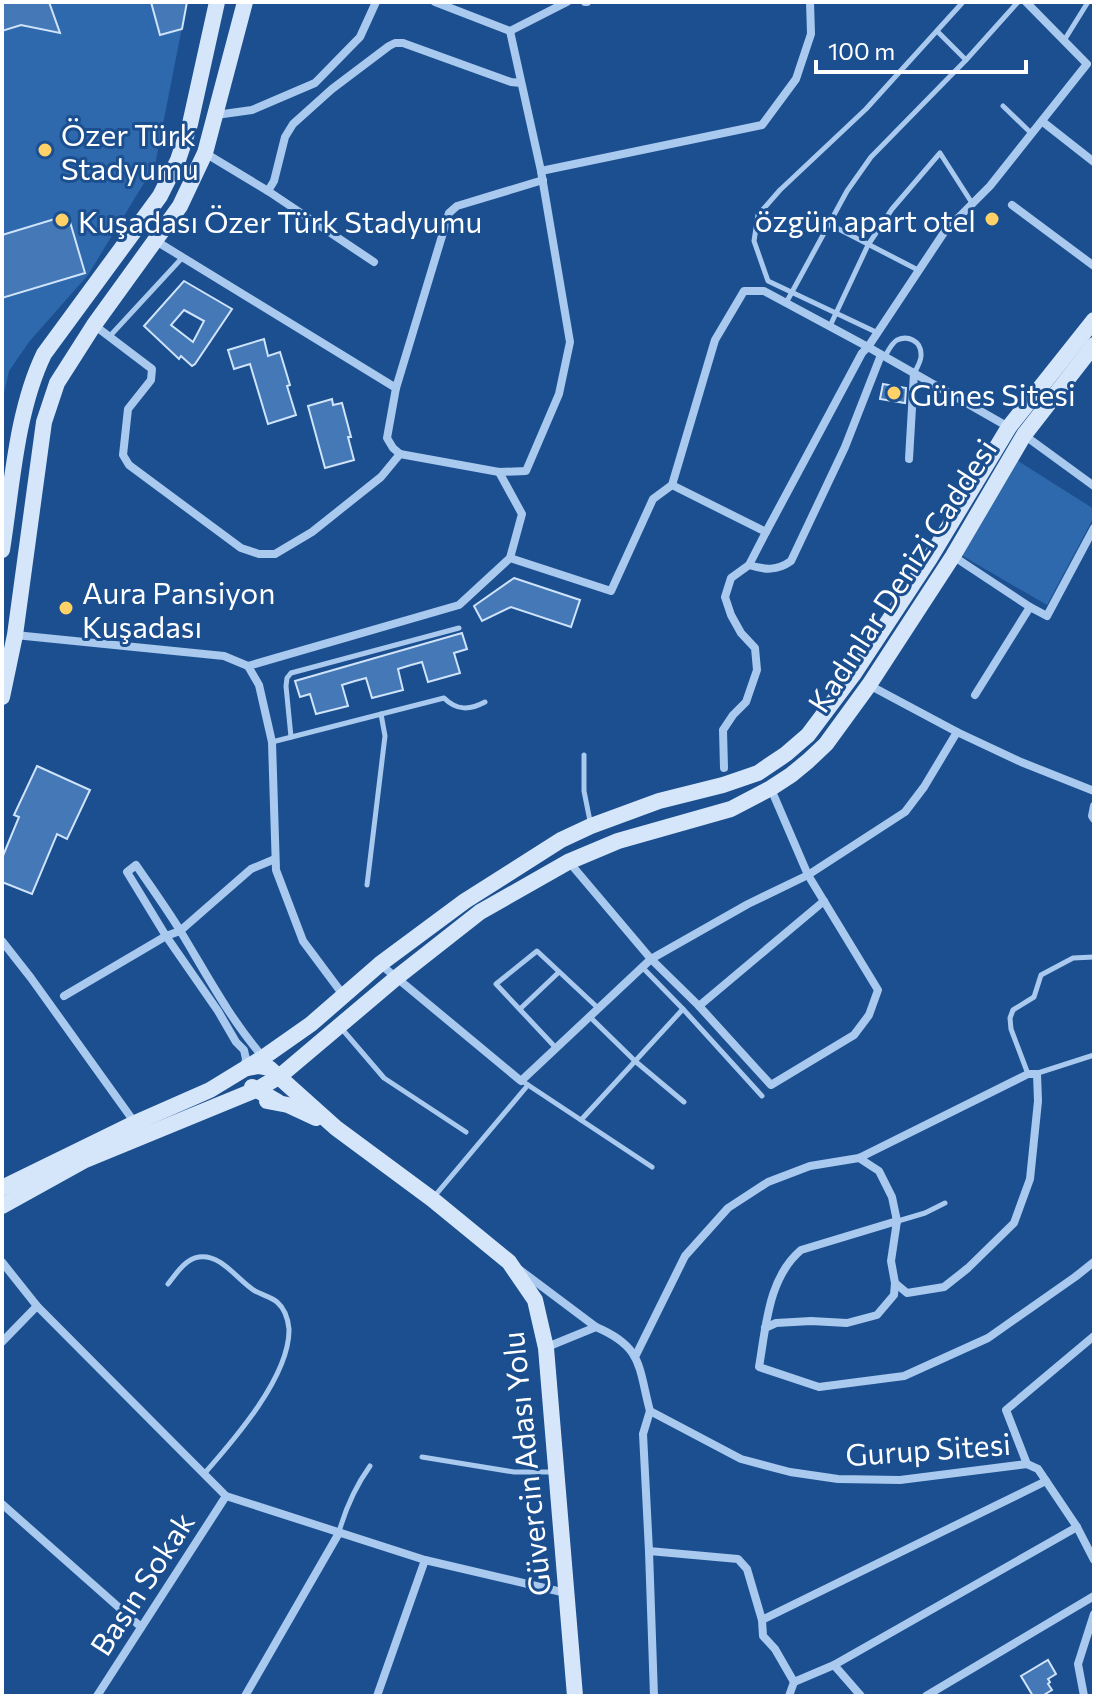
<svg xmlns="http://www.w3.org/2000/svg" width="1096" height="1698" viewBox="0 0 1096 1698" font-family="Commissioner,sans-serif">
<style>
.green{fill:#2e69ad}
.building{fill:#4478b7;stroke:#cfe3fa;stroke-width:2;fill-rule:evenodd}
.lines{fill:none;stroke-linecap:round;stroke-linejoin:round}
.lane{stroke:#a9c9ee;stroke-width:5}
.street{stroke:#a9c9ee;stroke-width:8}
.secondary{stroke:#d6e6fa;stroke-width:16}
.poi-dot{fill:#ffd166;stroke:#1b4f8f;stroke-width:3}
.labels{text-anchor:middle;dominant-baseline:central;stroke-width:6;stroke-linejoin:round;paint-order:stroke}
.poi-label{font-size:30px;fill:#fff;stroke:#1b4f8f;text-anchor:start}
.street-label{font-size:30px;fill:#fff;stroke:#1b4f8f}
</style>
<rect width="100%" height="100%" fill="#1b4f8f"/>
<g class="green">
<polygon points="2,2 187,2 155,165 88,275 29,342 9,371 2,402"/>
<polygon points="1018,461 1094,509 1094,517 1047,605 961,555"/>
</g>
<g class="building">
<polygon points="2,2 49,2 60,33 21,25 2,31"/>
<polygon points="151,2 187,2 182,29 160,35"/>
<polygon points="68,215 85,273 2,298 2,235"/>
<path d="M184 281 232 309 195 364 192 366 181 356 179 359 144 326ZM184 310 204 321 193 342 171 325Z"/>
<polygon points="264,339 268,356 280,352 290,385 287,386 296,415 268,424 250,364 234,369 228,350"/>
<polygon points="883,384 906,388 905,403 880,399"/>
<polygon points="332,399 333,405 342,403 351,437 348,437 354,460 325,468 308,406"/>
<polygon points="514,578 580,600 571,627 511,607 482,621 474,606"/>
<polygon points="462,633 467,649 454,653 460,673 428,682 422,662 411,665 398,669 403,690 372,698 366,678 355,681 342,685 348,706 316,714 310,694 300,697 295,681"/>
<polygon points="37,766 90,790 67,839 57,834 32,894 2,882 2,858 19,817 14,815"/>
<polygon points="1048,1660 1056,1674 1048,1679 1050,1682 1048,1684 1052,1690 1042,1696 1033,1696 1021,1676"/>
</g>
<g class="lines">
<g class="lane">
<polyline points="937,31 966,60"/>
<polyline points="1065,39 1088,2"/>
<polyline points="1003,106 1032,134"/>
<polyline points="829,224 918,270"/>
<polyline points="786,303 847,191 871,157 966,60 1018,2"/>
<polyline points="830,326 868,245 892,209 940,153 972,203"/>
<polyline points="878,333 768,281 754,241 758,215 780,190 866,109 963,2"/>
<polyline points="109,337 182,258"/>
<path d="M885 356C889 350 891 344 897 340 908 335 921 341 921 354 922 360 917 367 915 372"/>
<polyline points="291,737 286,686 287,678 291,673 459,628"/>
<path d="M272 742 444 698C457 711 470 710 485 702"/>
<polyline points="584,755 584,791 590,821"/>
<polyline points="367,885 385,736 381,714"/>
<polyline points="643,968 683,1009 762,1096"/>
<polyline points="520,1009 559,972"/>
<polyline points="590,1017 635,1061 684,1102"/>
<polyline points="342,1029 384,1078 466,1132"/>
<polyline points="556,1048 496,984 537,951 598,1008"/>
<polyline points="1038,1073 1094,1055"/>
<polyline points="1028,1074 1011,1029 1010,1018 1013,1010 1034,997 1041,975 1073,958 1094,957"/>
<polyline points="522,1081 652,1167"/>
<polyline points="581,1120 683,1009"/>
<polyline points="433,1198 528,1085"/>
<polyline points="898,1221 925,1213 945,1203"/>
<path d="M168 1284C176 1274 185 1259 199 1257 222 1254 237 1280 255 1291 262 1295 271 1297 277 1302 284 1308 288 1319 289 1329 290 1376 234 1440 204 1474"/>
<polyline points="422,1457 514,1472 552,1472"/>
<path d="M339 1532C346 1507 355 1487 370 1466"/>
</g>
<g class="street">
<polyline points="435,2 510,31 567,2"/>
<polyline points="585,2 587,2"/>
<polyline points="216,115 252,110 315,83 360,37 376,2"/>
<polyline points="1043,122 1094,162"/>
<polyline points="205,153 268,191 374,262"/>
<polyline points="541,171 762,125 796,79 811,34 810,2"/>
<polyline points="268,191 274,181 285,137 293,124 332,89 389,46 395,43 403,43 511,82 521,83"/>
<polyline points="1012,205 1094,266"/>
<polyline points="156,241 396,388 387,438 393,448 400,454 499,472 526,471 559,394 570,342 541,171 510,31"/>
<polyline points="94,325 152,369 151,380 128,409 123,455 129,465 241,548 259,554 275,554 312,532 381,477 400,454"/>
<polyline points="396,388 449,213 457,206 543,180"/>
<polyline points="1024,435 1094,486"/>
<polyline points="909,459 914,373"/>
<polyline points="499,472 522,514 510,558"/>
<polyline points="672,485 766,532 749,565 731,578 725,597 731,615 741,633 755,648 757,670 746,702 733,715 723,730 724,768"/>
<polyline points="766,532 862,353 868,347 945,231 990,186 1087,64 1026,2"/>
<polyline points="953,556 1030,607 975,695"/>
<path d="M749 565C765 570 777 571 791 561L845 447 881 355"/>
<polyline points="1030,607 1047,616 1094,528"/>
<polyline points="15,635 224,656 248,666 259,685 272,742 276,870 303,941 344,996"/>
<polyline points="248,666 459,605 510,558 611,591 653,499 672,485 715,340 744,291 764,291 868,347 1012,429"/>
<polyline points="869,685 957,732 1021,762 1094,791"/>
<polyline points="1094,806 1092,816 1094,819"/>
<polyline points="569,862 651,959 699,1006 771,1085 854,1035 869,1015 878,990 808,875 771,789"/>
<polyline points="2,941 31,978 135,1123"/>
<polyline points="380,964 521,1081 651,959 748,904 808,875 905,812 924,787 957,732"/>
<polyline points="64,996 166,936 180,931 251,869 275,859"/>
<polyline points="699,1006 824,901"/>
<path d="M244 1069 246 1059 244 1050 236 1042 218 1011 166 936 127 872 136 865C151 887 167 909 181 932 207 975 230 1019 263 1057"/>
<path d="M897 1221 801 1250C768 1278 766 1327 759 1367L819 1387 904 1376 988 1338 1075 1277 1094 1262"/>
<polyline points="2,1262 37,1306 226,1496 425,1560 566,1593"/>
<polyline points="520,1270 596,1327"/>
<polyline points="765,1328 776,1323 811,1321 847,1323 877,1315 894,1295 895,1283"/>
<polyline points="2,1342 37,1306"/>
<path d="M547 1347 596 1327C643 1347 638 1366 650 1411L741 1459 790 1472 838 1479 900 1480 1027 1464 1038 1469 1077 1527 1094 1560"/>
<polyline points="636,1355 685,1256 728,1208 768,1182 810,1166 859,1158 1028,1074 1037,1074 1038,1101 1030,1179 1014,1223 968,1268 944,1287 907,1293 895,1283 891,1261 897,1221 892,1197 879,1171 859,1158"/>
<polyline points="1027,1464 1006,1410 1094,1336"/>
<polyline points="2,1504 141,1627"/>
<polyline points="649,1551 643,1434 650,1411"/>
<polyline points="834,1665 794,1682 775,1649 763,1636 762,1620 1046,1481"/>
<polyline points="97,1696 226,1496"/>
<polyline points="245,1696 339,1533"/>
<polyline points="377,1696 425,1560"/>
<polyline points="654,1696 649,1551 738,1559 747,1569 762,1620"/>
<polyline points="789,1696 794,1682"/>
<polyline points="861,1696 834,1665 1077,1527"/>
<polyline points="926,1696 1094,1596"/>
<polyline points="1084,1696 1078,1664 1094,1614"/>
</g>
<g class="secondary">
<path d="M2 550C12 487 16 412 44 354L160 196 178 160 190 124 217 2"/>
<polyline points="2,697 15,635 44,422 57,383 94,325 180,206 205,153 245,2"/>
<polyline points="248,1068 258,1066 269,1068 336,1128 432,1199 509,1262 535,1300 546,1348 575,1696"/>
<polyline points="252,1087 278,1102"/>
<polyline points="267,1101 288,1105 316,1118"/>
<polyline points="2,1188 135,1123 210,1090 264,1057 311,1024 380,964 465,901 561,840 591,826 659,801 723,785 758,773 786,754 808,735 853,675 930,558 1009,427 1094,320"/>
<polyline points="2,1206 85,1160 258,1089 280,1076 396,978 480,912 568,862 618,841 731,809 771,788 791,775 808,761 826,744 869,685 953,556 1024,435 1094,345"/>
</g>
</g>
<g class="poi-dot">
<circle cx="45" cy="150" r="8"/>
<circle cx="992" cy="219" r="8"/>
<circle cx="62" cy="220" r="8"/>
<circle cx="894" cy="393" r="8"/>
<circle cx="66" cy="608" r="8"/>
</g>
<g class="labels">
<g class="poi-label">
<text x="61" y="133">Özer Türk<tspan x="61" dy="34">Stadyumu</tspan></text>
<text x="976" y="219" text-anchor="end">özgün apart otel</text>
<text x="78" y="220">Kuşadası Özer Türk Stadyumu</text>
<text x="910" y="393">Günes Sitesi</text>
<text x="82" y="591">Aura Pansiyon<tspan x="82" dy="34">Kuşadası</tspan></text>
</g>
<g class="street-label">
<text transform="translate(901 575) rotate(-57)">Kadınlar Denizi Caddesi</text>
<text transform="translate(928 1448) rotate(-4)">Gurup Sitesi</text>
<text transform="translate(525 1464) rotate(-96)">Güvercin Adası Yolu</text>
<text transform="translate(141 1583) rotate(-57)">Basın Sokak</text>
</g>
</g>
<rect width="1096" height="1698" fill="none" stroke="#ffffff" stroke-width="8"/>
<path d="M816 60v12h210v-12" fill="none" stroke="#ffffff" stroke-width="4"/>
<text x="828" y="60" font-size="24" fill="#ffffff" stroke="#1b4f8f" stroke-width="6" paint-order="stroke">100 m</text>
</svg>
